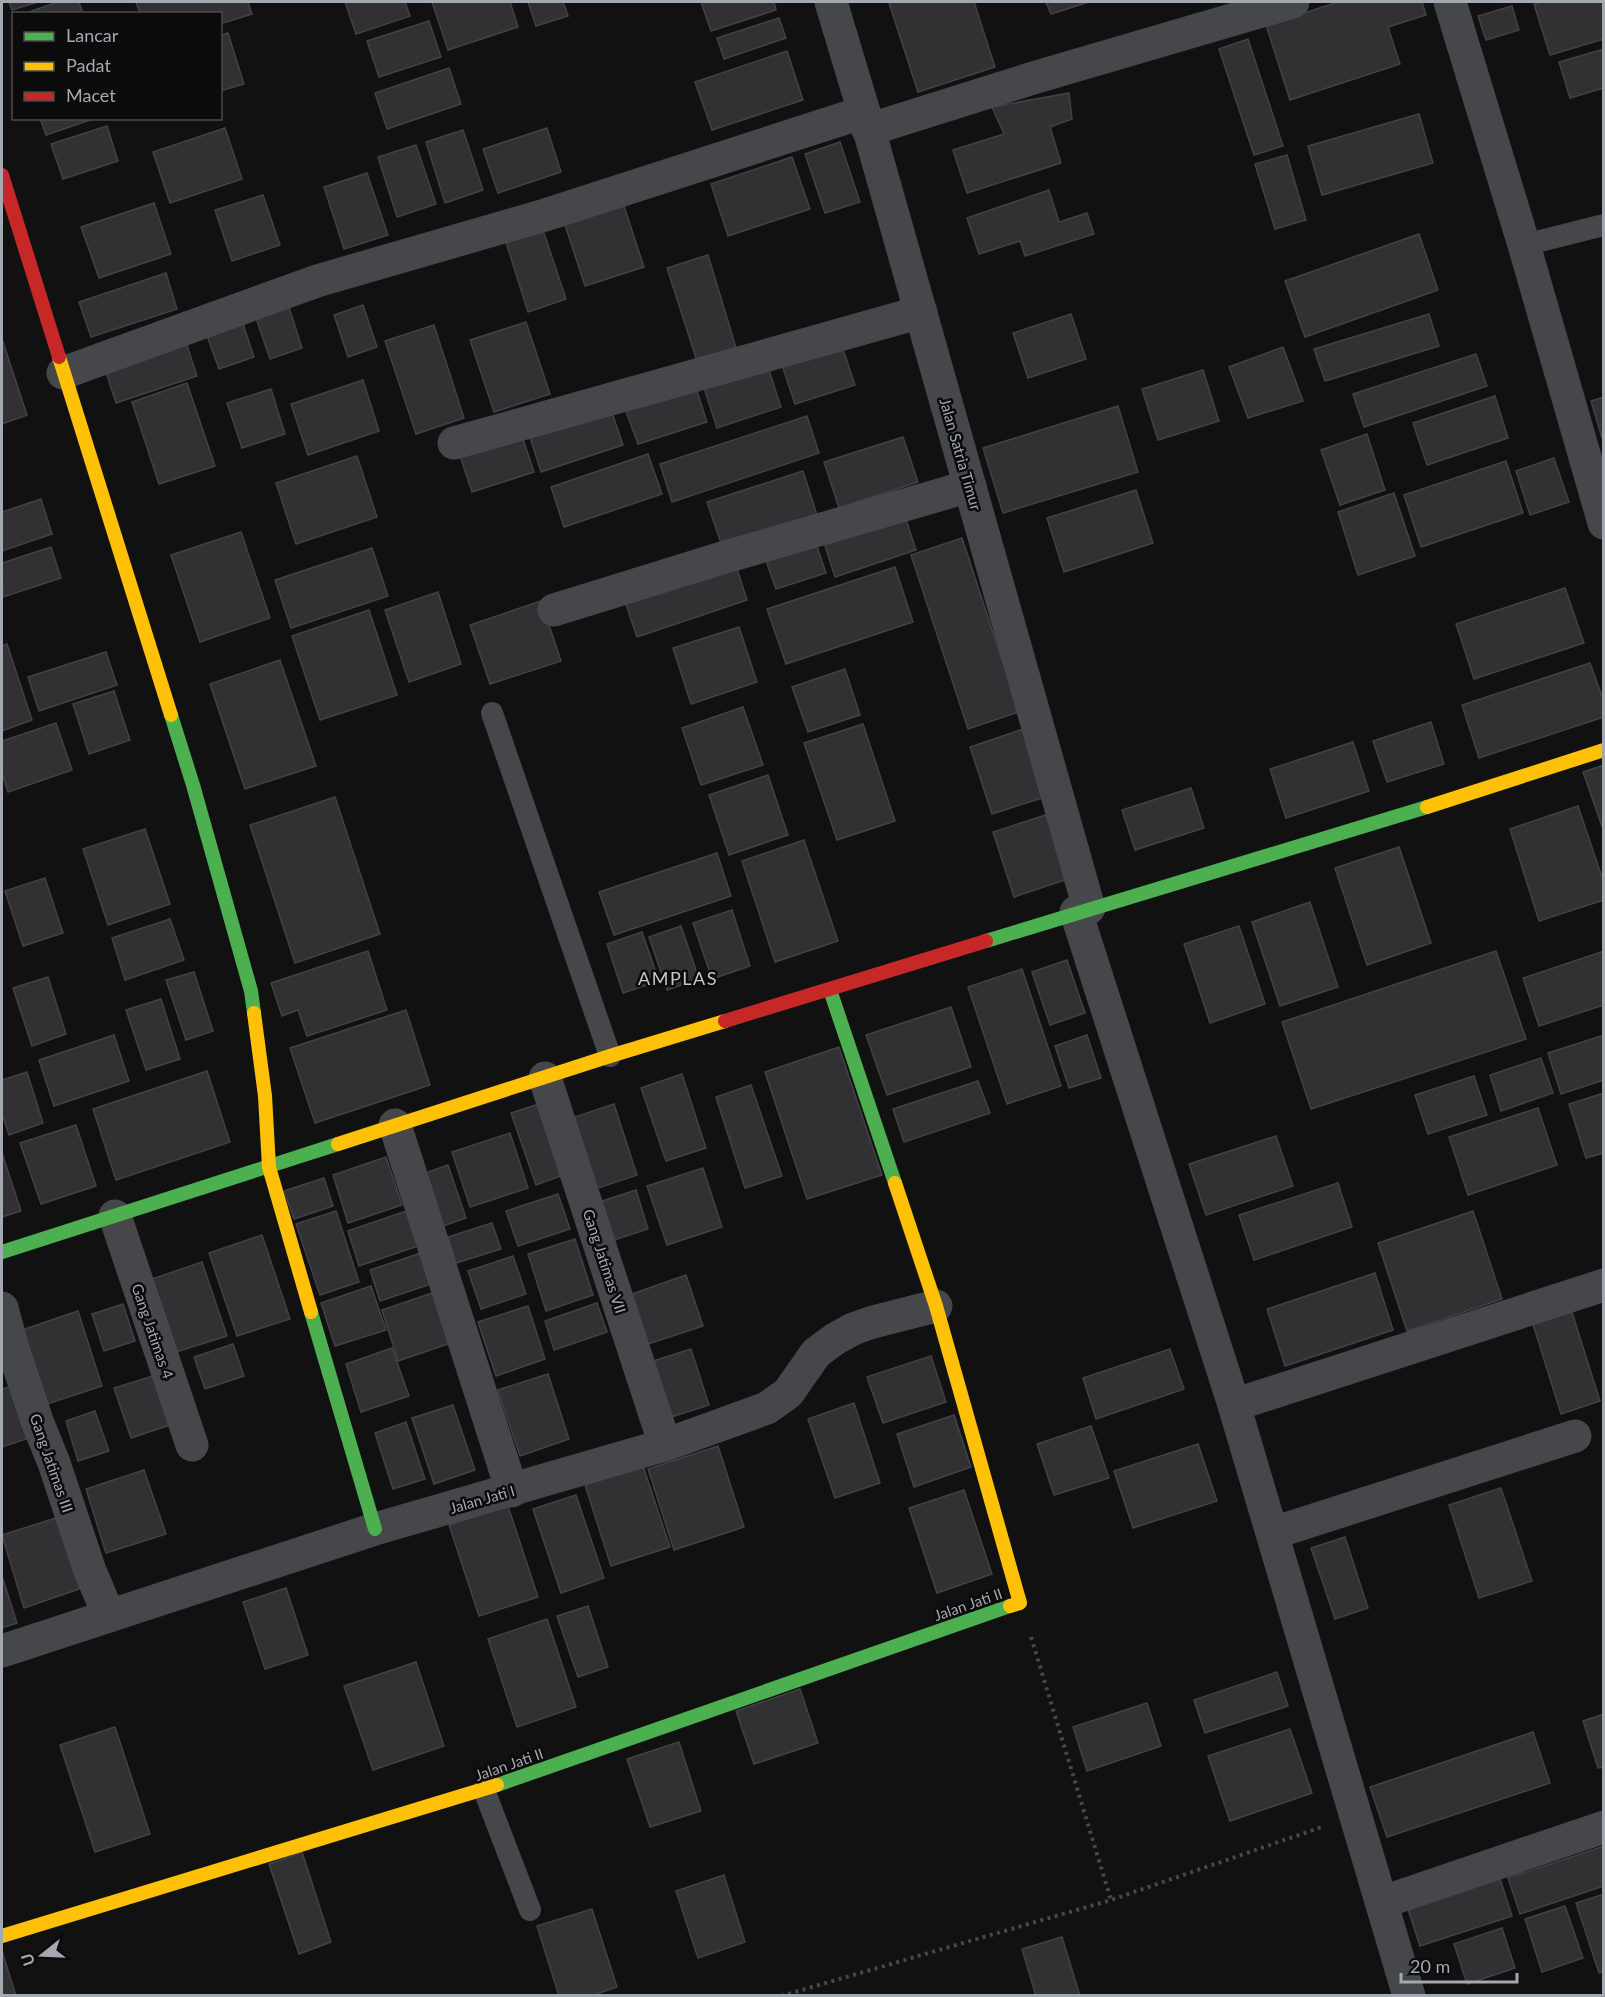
<svg xmlns="http://www.w3.org/2000/svg" width="1605" height="1997" viewBox="0 0 1605 1997" font-family="Lato,sans-serif">
<style>
.building{fill:#313133;stroke:#414244;stroke-width:1.5}
.lines{fill:none;stroke-linecap:round;stroke-linejoin:round}
.path{stroke:#47484b;stroke-width:4;stroke-dasharray:3 4.5;stroke-linecap:butt}
.lane{stroke:#45474a;stroke-width:22}
.street{stroke:#45474a;stroke-width:33}
.fast{stroke:#4caf50;stroke-width:14}
.slow{stroke:#ffc107;stroke-width:14}
.jam{stroke:#c62828;stroke-width:14}
.labels{text-anchor:middle;dominant-baseline:central;stroke-width:5;stroke-linejoin:round;paint-order:stroke}
.street-label{font-size:15px;fill:#a3a8b1;stroke:#0b0b0c}
.quarter-label{font-size:18px;letter-spacing:1.5px;fill:#c3c7cd;stroke:#0b0b0c}
</style>
<rect width="100%" height="100%" fill="#111"/>
<g class="building">
<polygon points="9,2 38,2 12,10"/>
<polygon points="58,2 79,2 83,14 23,14"/>
<polygon points="136,2 248,2 252,14 220,24 220,14 140,14"/>
<polygon points="345,2 405,2 410,16 356,34"/>
<polygon points="432,2 510,2 518,27 448,50"/>
<polygon points="528,2 563,2 568,16 536,26"/>
<polygon points="701,2 774,2 776,10 711,31"/>
<polygon points="893,2 974,2 995,67 918,92 889,3"/>
<polygon points="1046,2 1089,2 1051,14"/>
<polygon points="1338,2 1422,2 1426,15 1388,27 1400,64 1290,100 1266,25"/>
<polygon points="1543,2 1604,2 1604,39 1550,55 1534,4"/>
<polygon points="1512,6 1519,30 1486,40 1478,16"/>
<polygon points="779,18 786,38 724,59 717,38"/>
<polygon points="429,21 441,57 379,77 367,41"/>
<polygon points="228,33 244,84 220,91 220,36"/>
<polygon points="1248,39 1283,146 1254,155 1219,49"/>
<polygon points="1604,49 1604,88 1570,98 1559,62"/>
<polygon points="787,51 803,100 712,130 695,82"/>
<polygon points="449,68 461,104 387,129 375,93"/>
<polygon points="1069,93 1072,119 1050,127 1061,163 967,193 953,150 1004,134 992,107"/>
<polygon points="1419,114 1433,163 1322,195 1308,146"/>
<polygon points="40,118 96,118 46,135"/>
<polygon points="107,126 118,161 63,179 51,144"/>
<polygon points="225,128 242,179 170,203 153,152"/>
<polygon points="547,128 561,172 498,193 483,149"/>
<polygon points="463,130 483,190 445,203 426,142"/>
<polygon points="840,142 860,202 825,213 805,154"/>
<polygon points="416,145 436,204 397,217 378,157"/>
<polygon points="1287,155 1306,220 1275,229 1255,164"/>
<polygon points="792,157 810,209 728,236 711,184"/>
<polygon points="367,173 388,235 344,249 324,187"/>
<polygon points="1049,190 1059,222 1087,213 1094,234 1025,256 1020,241 979,254 967,218"/>
<polygon points="263,195 280,245 232,261 215,210"/>
<polygon points="622,200 644,267 585,286 563,219"/>
<polygon points="154,203 171,254 99,278 81,227"/>
<polygon points="542,227 566,299 528,312 505,239"/>
<polygon points="1419,234 1438,290 1305,337 1285,281"/>
<polygon points="708,255 737,351 698,364 667,268"/>
<polygon points="166,273 177,309 91,337 79,302"/>
<polygon points="287,301 302,348 270,359 254,312"/>
<polygon points="363,305 377,347 348,357 334,315"/>
<polygon points="1071,314 1086,359 1028,378 1013,333"/>
<polygon points="1429,314 1439,346 1325,381 1314,349"/>
<polygon points="242,321 254,357 219,369 206,333"/>
<polygon points="526,322 550,394 494,412 470,340"/>
<polygon points="434,325 464,418 416,434 385,341"/>
<polygon points="183,333 197,376 116,403 102,360"/>
<polygon points="2,339 27,415 2,424"/>
<polygon points="840,340 855,385 795,404 780,359"/>
<polygon points="1283,347 1303,401 1248,418 1229,367"/>
<polygon points="1476,354 1487,386 1364,427 1353,394"/>
<polygon points="766,361 781,407 717,428 702,382"/>
<polygon points="1203,370 1219,421 1158,440 1142,389"/>
<polygon points="693,379 707,422 638,444 623,403"/>
<polygon points="363,380 379,431 308,455 291,404"/>
<polygon points="187,383 215,466 159,484 132,402"/>
<polygon points="271,389 285,434 242,448 227,403"/>
<polygon points="1495,396 1508,438 1427,465 1413,423"/>
<polygon points="1604,397 1604,437 1602,438 1591,401"/>
<polygon points="1118,406 1138,472 1003,513 983,448"/>
<polygon points="610,407 623,445 541,472 529,434"/>
<polygon points="807,416 819,453 672,502 660,464"/>
<polygon points="521,433 534,472 472,492 459,453"/>
<polygon points="1367,434 1385,490 1340,505 1321,450"/>
<polygon points="903,437 918,482 839,508 824,462"/>
<polygon points="648,454 662,494 564,527 551,487"/>
<polygon points="357,456 377,517 296,544 276,483"/>
<polygon points="1554,458 1569,502 1530,515 1516,471"/>
<polygon points="1506,461 1523,513 1421,547 1404,495"/>
<polygon points="803,471 817,515 722,546 707,502"/>
<polygon points="1136,490 1153,543 1064,572 1047,518"/>
<polygon points="1394,493 1415,556 1358,575 1338,512"/>
<polygon points="41,499 52,534 2,551 2,512"/>
<polygon points="902,507 916,550 835,577 821,533"/>
<polygon points="241,532 270,618 200,642 171,555"/>
<polygon points="814,538 826,573 776,589 764,555"/>
<polygon points="962,538 1019,712 968,729 911,555"/>
<polygon points="51,547 61,578 3,597 2,563"/>
<polygon points="372,548 388,596 291,628 275,580"/>
<polygon points="733,556 747,600 637,637 622,593"/>
<polygon points="895,567 913,622 786,664 767,609"/>
<polygon points="1565,588 1584,643 1474,679 1456,624"/>
<polygon points="438,592 461,664 409,682 385,610"/>
<polygon points="541,601 561,661 490,684 470,625"/>
<polygon points="369,610 397,695 320,720 292,636"/>
<polygon points="739,627 757,682 691,704 673,648"/>
<polygon points="7,644 32,720 2,731 2,646"/>
<polygon points="106,652 117,685 39,711 28,677"/>
<polygon points="280,660 316,766 245,789 210,684"/>
<polygon points="1590,663 1604,702 1604,717 1479,758 1462,705"/>
<polygon points="845,669 860,715 808,732 792,687"/>
<polygon points="114,691 130,740 89,754 73,704"/>
<polygon points="743,707 763,765 701,785 682,728"/>
<polygon points="1431,722 1444,764 1387,782 1373,741"/>
<polygon points="56,723 72,770 8,792 2,773 2,741"/>
<polygon points="863,724 895,821 837,840 804,743"/>
<polygon points="1023,729 1045,797 992,814 970,747"/>
<polygon points="1353,742 1369,791 1286,818 1270,769"/>
<polygon points="1604,765 1604,832 1583,772"/>
<polygon points="768,775 788,835 729,855 709,795"/>
<polygon points="1191,788 1204,828 1135,850 1122,810"/>
<polygon points="335,797 380,934 295,963 250,825"/>
<polygon points="1578,806 1604,883 1604,900 1539,921 1510,829"/>
<polygon points="1055,812 1077,876 1014,897 993,832"/>
<polygon points="145,829 170,904 108,925 83,849"/>
<polygon points="804,840 838,941 775,962 742,861"/>
<polygon points="1399,847 1431,943 1367,965 1335,868"/>
<polygon points="717,853 731,896 614,935 599,892"/>
<polygon points="45,878 63,933 23,946 5,891"/>
<polygon points="1310,902 1338,987 1280,1006 1252,922"/>
<polygon points="732,910 750,966 712,979 693,923"/>
<polygon points="170,919 184,960 125,980 112,938"/>
<polygon points="681,926 699,979 667,990 649,937"/>
<polygon points="1239,926 1265,1004 1210,1023 1184,944"/>
<polygon points="642,932 659,981 623,993 607,944"/>
<polygon points="368,951 387,1010 307,1036 298,1010 282,1016 271,983"/>
<polygon points="1496,951 1526,1039 1311,1109 1282,1022"/>
<polygon points="1604,951 1604,1005 1539,1026 1523,978"/>
<polygon points="1067,960 1085,1013 1050,1025 1032,972"/>
<polygon points="1022,969 1061,1086 1007,1104 968,987"/>
<polygon points="194,972 213,1031 186,1040 166,980"/>
<polygon points="48,977 66,1034 32,1046 13,988"/>
<polygon points="161,999 180,1059 146,1070 126,1010"/>
<polygon points="951,1007 971,1067 887,1095 866,1035"/>
<polygon points="406,1010 430,1085 315,1123 290,1048"/>
<polygon points="114,1035 129,1081 54,1106 39,1060"/>
<polygon points="1087,1035 1101,1078 1069,1088 1055,1046"/>
<polygon points="1604,1035 1604,1080 1561,1094 1548,1053"/>
<polygon points="839,1047 882,1175 807,1199 765,1072"/>
<polygon points="1541,1058 1553,1093 1501,1111 1490,1075"/>
<polygon points="207,1071 230,1142 116,1180 93,1109"/>
<polygon points="27,1072 43,1123 9,1135 2,1113 2,1080"/>
<polygon points="682,1074 706,1148 666,1161 641,1088"/>
<polygon points="1474,1076 1487,1115 1428,1134 1415,1095"/>
<polygon points="978,1081 990,1113 904,1142 893,1109"/>
<polygon points="751,1085 782,1176 745,1188 716,1097"/>
<polygon points="1604,1093 1604,1153 1586,1158 1569,1104"/>
<polygon points="542,1103 566,1174 536,1185 511,1113"/>
<polygon points="614,1104 637,1175 589,1191 566,1120"/>
<polygon points="1538,1108 1557,1165 1468,1195 1449,1137"/>
<polygon points="76,1125 96,1186 41,1204 20,1143"/>
<polygon points="510,1133 528,1188 470,1207 452,1152"/>
<polygon points="1276,1136 1293,1186 1206,1215 1189,1164"/>
<polygon points="2,1153 21,1211 2,1217"/>
<polygon points="386,1157 402,1205 348,1223 333,1175"/>
<polygon points="448,1165 466,1218 440,1227 423,1174"/>
<polygon points="703,1168 722,1227 667,1245 647,1186"/>
<polygon points="324,1178 333,1206 294,1219 284,1191"/>
<polygon points="1338,1183 1352,1227 1254,1260 1239,1215"/>
<polygon points="636,1190 648,1229 602,1244 590,1205"/>
<polygon points="558,1194 570,1229 518,1246 506,1211"/>
<polygon points="336,1211 359,1282 320,1295 296,1224"/>
<polygon points="406,1211 418,1246 359,1266 348,1231"/>
<polygon points="1473,1211 1502,1299 1407,1331 1378,1243"/>
<polygon points="492,1223 501,1249 456,1263 448,1237"/>
<polygon points="262,1235 290,1319 237,1336 209,1253"/>
<polygon points="575,1239 593,1295 546,1311 528,1254"/>
<polygon points="421,1253 431,1284 380,1301 370,1270"/>
<polygon points="513,1256 526,1294 481,1309 468,1271"/>
<polygon points="202,1262 227,1336 176,1352 152,1279"/>
<polygon points="1375,1273 1393,1330 1285,1366 1267,1309"/>
<polygon points="686,1275 703,1326 645,1345 629,1295"/>
<polygon points="371,1286 386,1330 335,1346 321,1303"/>
<polygon points="438,1291 454,1342 398,1361 382,1310"/>
<polygon points="597,1303 607,1332 554,1350 545,1321"/>
<polygon points="123,1304 135,1341 104,1351 92,1314"/>
<polygon points="528,1306 545,1359 496,1376 478,1322"/>
<polygon points="1571,1309 1600,1401 1561,1414 1532,1321"/>
<polygon points="78,1311 102,1386 47,1404 22,1330"/>
<polygon points="233,1344 244,1376 205,1389 194,1357"/>
<polygon points="392,1348 409,1396 361,1412 346,1364"/>
<polygon points="691,1349 709,1405 665,1419 647,1363"/>
<polygon points="1170,1349 1184,1389 1096,1419 1083,1378"/>
<polygon points="931,1356 946,1402 883,1423 867,1377"/>
<polygon points="160,1374 176,1423 131,1438 114,1388"/>
<polygon points="548,1374 569,1439 520,1456 498,1390"/>
<polygon points="12,1386 29,1438 2,1447 2,1389"/>
<polygon points="854,1403 880,1483 835,1498 808,1419"/>
<polygon points="453,1405 475,1470 434,1484 412,1418"/>
<polygon points="95,1411 109,1451 78,1461 66,1421"/>
<polygon points="954,1415 971,1467 914,1487 897,1434"/>
<polygon points="406,1422 425,1479 393,1489 375,1433"/>
<polygon points="1091,1426 1109,1478 1054,1495 1037,1444"/>
<polygon points="1198,1444 1217,1501 1133,1528 1114,1471"/>
<polygon points="718,1446 744,1527 674,1550 648,1469"/>
<polygon points="643,1466 670,1547 611,1566 585,1485"/>
<polygon points="144,1470 166,1534 106,1553 86,1489"/>
<polygon points="1501,1488 1532,1581 1479,1598 1449,1505"/>
<polygon points="964,1490 992,1574 937,1593 909,1508"/>
<polygon points="576,1495 604,1578 561,1593 533,1509"/>
<polygon points="508,1506 538,1597 479,1616 449,1525"/>
<polygon points="59,1517 82,1588 24,1608 2,1535"/>
<polygon points="1345,1537 1368,1608 1335,1619 1311,1548"/>
<polygon points="2,1576 17,1623 2,1628"/>
<polygon points="286,1588 308,1655 265,1669 243,1602"/>
<polygon points="588,1606 608,1667 578,1677 557,1616"/>
<polygon points="547,1619 576,1707 517,1727 488,1639"/>
<polygon points="416,1662 444,1746 373,1770 344,1686"/>
<polygon points="1277,1672 1288,1706 1205,1733 1194,1700"/>
<polygon points="800,1689 818,1743 754,1764 736,1711"/>
<polygon points="1147,1703 1161,1746 1087,1771 1073,1727"/>
<polygon points="1604,1714 1604,1767 1598,1768 1583,1721"/>
<polygon points="115,1727 150,1834 95,1852 60,1745"/>
<polygon points="1290,1729 1312,1793 1230,1821 1208,1756"/>
<polygon points="1533,1732 1550,1783 1387,1837 1370,1787"/>
<polygon points="679,1742 701,1811 650,1827 627,1759"/>
<polygon points="1604,1846 1604,1886 1520,1914 1508,1878"/>
<polygon points="302,1852 331,1942 299,1954 269,1864"/>
<polygon points="1497,1869 1512,1916 1420,1946 1405,1900"/>
<polygon points="724,1875 745,1942 698,1958 676,1891"/>
<polygon points="1604,1894 1604,1972 1599,1973 1576,1903"/>
<polygon points="1565,1906 1583,1958 1542,1972 1525,1919"/>
<polygon points="592,1909 617,1987 591,1996 559,1996 537,1926"/>
<polygon points="1502,1928 1515,1968 1467,1984 1454,1944"/>
<polygon points="1062,1937 1080,1996 1036,1996 1022,1949"/>
<polygon points="2,1951 16,1996 2,1996"/>
</g>
<g class="lines">
<g class="path">
<polyline points="1031,1637 1111,1900"/>
<polyline points="781,1996 1111,1900 1322,1827"/>
</g>
<g class="lane">
<polyline points="1524,245 1604,225"/>
<polyline points="492,713 610,1056"/>
<polyline points="484,1790 530,1910"/>
</g>
<g class="street">
<polyline points="831,2 864,112 1089,908"/>
<polyline points="1450,2 1524,245 1604,523"/>
<polyline points="868,130 1033,78 1293,2"/>
<polyline points="63,373 317,281 545,215 864,112"/>
<polyline points="454,443 921,312"/>
<polyline points="554,610 722,558 970,486"/>
<polyline points="1076,912 1234,1405 1409,1996"/>
<polyline points="545,1078 665,1445"/>
<polyline points="395,1125 512,1491"/>
<polyline points="115,1216 192,1445"/>
<polyline points="2,1308 13,1349 37,1421 54,1463 90,1571 109,1616"/>
<polyline points="1234,1405 1604,1285"/>
<polyline points="1273,1533 1575,1436"/>
<polyline points="2,1651 375,1529 665,1445 767,1408 788,1393 816,1353 835,1339 853,1329 873,1322 936,1306"/>
<polyline points="1383,1902 1604,1827"/>
</g>
<g class="fast">
<polyline points="171,715 193,785 251,991 254,1013"/>
<polyline points="986,941 1427,807"/>
<polyline points="830,990 895,1183"/>
<polyline points="2,1252 338,1144"/>
<polyline points="311,1312 375,1529"/>
<polyline points="497,1785 1010,1606"/>
</g>
<g class="slow">
<polyline points="59,357 171,715"/>
<polyline points="1427,807 1604,750"/>
<polyline points="254,1013 265,1096 269,1167 311,1312"/>
<polyline points="338,1144 610,1056 725,1021"/>
<polyline points="895,1183 936,1306 1020,1603 1010,1606"/>
<polyline points="2,1936 497,1785"/>
</g>
<g class="jam">
<polyline points="2,175 59,357"/>
<polyline points="725,1021 986,941"/>
</g>
</g>
<g class="labels">
<g class="street-label">
<text transform="translate(961 454) rotate(74)">Jalan Satria Timur</text>
<text transform="translate(605 1261) rotate(72)">Gang Jatimas VII</text>
<text transform="translate(153 1331) rotate(71)">Gang Jatimas 4</text>
<text transform="translate(52 1463) rotate(71)">Gang Jatimas III</text>
<text transform="translate(482 1499) rotate(-16)">Jalan Jati I</text>
<text transform="translate(968 1604) rotate(-19)">Jalan Jati II</text>
<text transform="translate(509 1764) rotate(-19)">Jalan Jati II</text>
</g>
<g class="quarter-label">
<text x="678" y="978">AMPLAS</text>
</g>
</g>
<rect width="1605" height="1997" fill="none" stroke="#a3a8b1" stroke-width="6"/>
<rect x="12" y="12" width="210" height="108" fill="#0b0b0c" stroke="#484a4e" stroke-width="1.5"/>
<rect x="24" y="32" width="30" height="9" fill="#4caf50" stroke="#484a4e" stroke-width="1.5"/>
<text x="66" y="42" font-size="18" fill="#a3a8b1">Lancar</text>
<rect x="24" y="62" width="30" height="9" fill="#ffc107" stroke="#484a4e" stroke-width="1.5"/>
<text x="66" y="72" font-size="18" fill="#a3a8b1">Padat</text>
<rect x="24" y="92" width="30" height="9" fill="#c62828" stroke="#484a4e" stroke-width="1.5"/>
<text x="66" y="102" font-size="18" fill="#a3a8b1">Macet</text>
<g transform="translate(42 1955) rotate(252)" stroke="#0b0b0c" stroke-width="4.5" paint-order="stroke">
<path d="M0-4.5L10 22L0 15L-10 22Z" fill="#a3a8b1"/>
<text y="-9" font-size="16" font-weight="bold" text-anchor="middle" fill="#a3a8b1">U</text>
</g>
<path d="M1401 1973v9h116v-9" fill="none" stroke="#a3a8b1" stroke-width="3"/>
<text x="1410" y="1973" font-size="18" fill="#a3a8b1" stroke="#0b0b0c" stroke-width="4.5" paint-order="stroke">20 m</text>
</svg>
